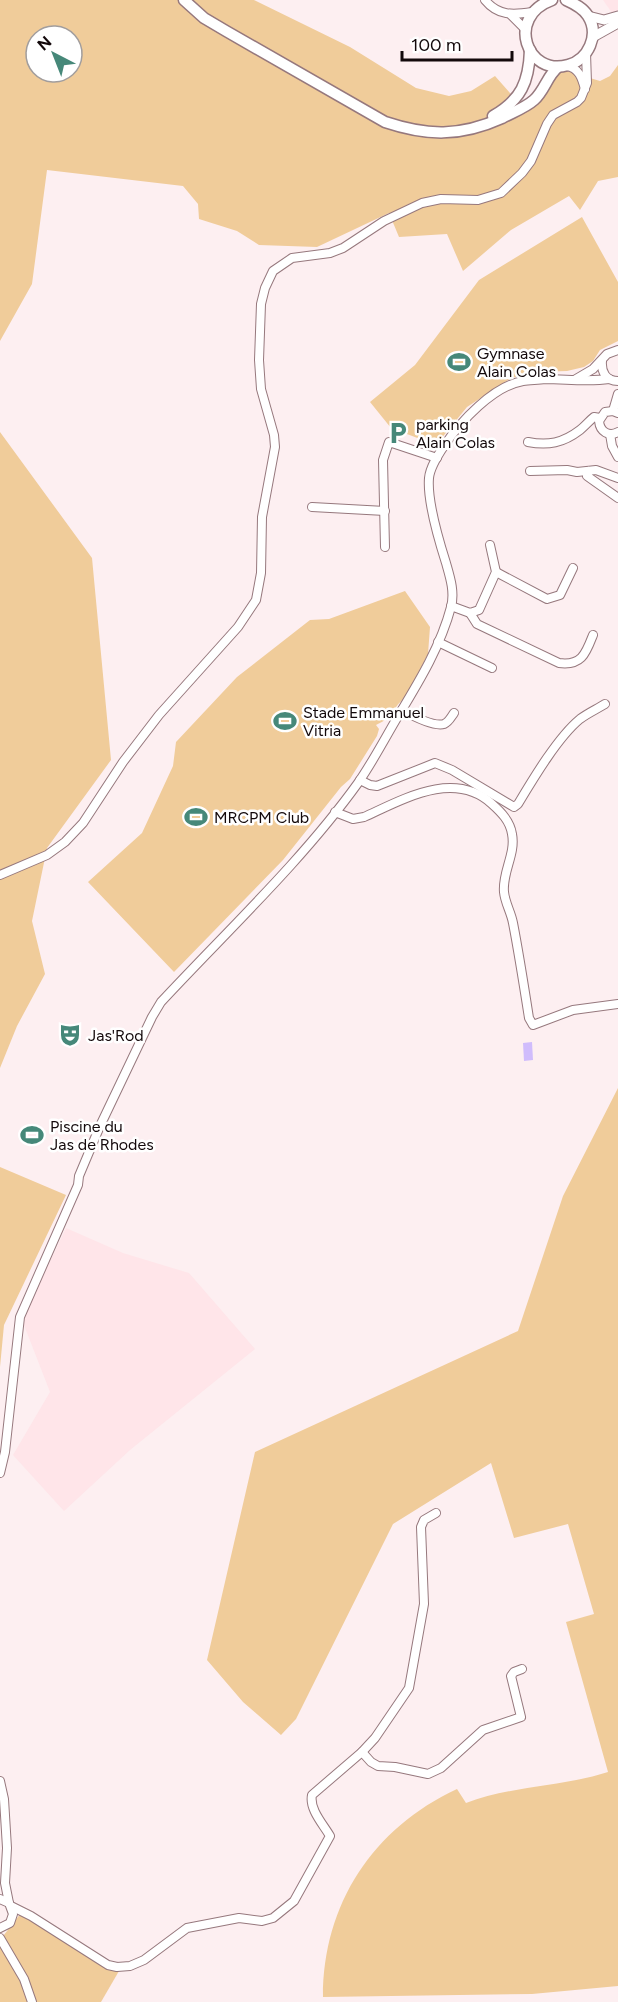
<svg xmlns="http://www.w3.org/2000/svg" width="618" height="2002" viewBox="0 0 618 2002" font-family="Figtree,sans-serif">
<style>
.built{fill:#ffe5e9}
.green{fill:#f0cc9a;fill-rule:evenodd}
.water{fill:#d0bcfc}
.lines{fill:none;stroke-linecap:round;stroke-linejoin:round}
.minor-casing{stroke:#96787d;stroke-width:10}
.tertiary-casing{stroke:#96787d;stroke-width:11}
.secondary-casing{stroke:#96787d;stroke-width:13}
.minor{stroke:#fff;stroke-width:8}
.tertiary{stroke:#fff;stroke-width:9}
.secondary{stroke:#fff;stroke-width:10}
.labels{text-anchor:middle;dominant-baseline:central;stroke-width:5;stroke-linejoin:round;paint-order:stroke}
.poi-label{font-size:16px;fill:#13090b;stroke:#fff;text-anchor:start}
</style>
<rect width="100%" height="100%" fill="#fdeff1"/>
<g class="built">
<polygon points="603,0 618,0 618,11 612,13"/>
<polygon points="66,1228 123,1253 189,1273 255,1349 130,1450 64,1511 13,1455 50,1392 22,1320"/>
</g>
<g class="green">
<path d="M0 0H254L350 47 416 88 449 96 471 91 495 76 524 109 552 77 563 70 600 81 610 76 618 65V177L598 181 580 210 569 196 511 230 463 271 447 234 399 237 389 213 317 247 259 245 237 231 199 219 198 204 183 186 47 170 32 284 0 341ZM36 36H72V72H36Z"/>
<polygon points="582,217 618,282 618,341 600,350 593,361 584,367 567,371 537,372 511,378 467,407 436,445 391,428 370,402 415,365 479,280"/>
<polygon points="0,432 92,558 111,760 47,848 32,921 45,974 17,1026 0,1068"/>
<path d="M405 591 430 627 428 654 405 698C391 708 396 716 376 725L379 729 377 736 350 779 341 787 283 860 174 972 88 882 142 833 173 766 176 742 237 677 310 620 329 619Z"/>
<path d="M618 1088V1986L532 1994 323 1997C323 1904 373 1828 457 1789L466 1803C509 1786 562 1787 608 1772L566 1622 594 1614 568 1524 514 1538 491 1463 393 1524 296 1719 281 1735 243 1702 207 1660 255 1452 518 1331 563 1196Z"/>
<polygon points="0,1167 66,1195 4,1325 0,1367"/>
<polygon points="21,1913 119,1971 101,2002 0,2002 0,1940"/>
</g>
<polygon class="water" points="532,1042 533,1060 524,1061 523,1043"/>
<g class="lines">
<g class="minor-casing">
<g id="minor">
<path d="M485 0C498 16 513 15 532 12"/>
<polyline points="511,15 525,29"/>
<path d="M567 66C579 68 582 78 585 89"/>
<path d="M602 361C601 372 606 381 618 381"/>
<polyline points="576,379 593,369 607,354 618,350"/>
<polyline points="613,411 618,394"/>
<path d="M618 413 613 411 605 412 599 421C600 432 609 437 618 432"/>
<polyline points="610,434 612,446 618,457"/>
<path d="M528 442C548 446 563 443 580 430 585 426 589 421 594 417L600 418"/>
<polyline points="530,471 567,470 577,472 596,470 618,478"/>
<polyline points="589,471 587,476 618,498"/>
<polyline points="312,507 385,511"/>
<polyline points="385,547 383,460 389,442 437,458"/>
<polyline points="496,572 547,599 560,595 573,568"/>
<polyline points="451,606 470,613 479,610 496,572 490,545"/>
<path d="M470 613 477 624 559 663C582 666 586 653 593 635"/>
<polyline points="438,642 492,668"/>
<path d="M402 710C411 715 434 727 444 724 449 722 451 717 454 713"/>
<path d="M360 780 370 785 377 786 435 763 452 770 514 807 518 804C533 779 558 737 580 719 588 713 597 709 605 704"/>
<path d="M335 812 353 819 364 817C402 800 454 769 492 804 501 812 510 821 512 834 516 854 502 872 504 892 505 903 511 912 513 923 519 954 524 986 529 1018L533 1025 573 1010 618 1004"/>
<polyline points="0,875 47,855 65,842 83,823 123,762 159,715 238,627 256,600 261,573 262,517 275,447 274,435 261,389 259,360 261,304 265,288 273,271 292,258 330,253 343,248 384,221 422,203 441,199 478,200 501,193 522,173 531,161 547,124 553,115 577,102 581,98 587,83 586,53"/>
<path d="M0 1473 5 1452 20 1317 78 1185 79 1176 100 1126 152 1017 161 1002C227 931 302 861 358 783 374 760 386 736 400 713 420 680 441 645 451 607 455 592 450 577 446 563 439 541 427 501 429 478 430 467 438 455 444 446 460 422 493 386 523 381 530 380 538 380 545 379 566 379 588 382 609 379"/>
<polyline points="362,1752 371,1762 378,1766 395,1767 428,1774 441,1768 483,1730 521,1717 511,1676 514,1672 522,1669"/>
<polyline points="0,1781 4,1799 7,1848 5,1883 9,1903"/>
<polyline points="0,1899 9,1903 13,1914 10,1923 0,1928"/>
<path d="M11 1906 31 1916 108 1965 117 1967 130 1966 144 1960 187 1928 239 1918 262 1921 273 1918 294 1901 330 1836C323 1824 309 1809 312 1795L362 1752 375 1738 409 1688 424 1604 421 1527 424 1520 436 1513"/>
<polyline points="0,1938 24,1979 32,2002"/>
</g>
</g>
<g class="tertiary-casing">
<g id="tertiary">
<polyline points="588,16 604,20 618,16"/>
<polyline points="593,37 618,23"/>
</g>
</g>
<g class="secondary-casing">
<g id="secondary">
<path d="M184 0 204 18 226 31 385 122C427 136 460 137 502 118 513 112 525 108 534 100 545 90 547 76 558 67"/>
<path d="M552 0C505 17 527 77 568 65 588 60 600 35 588 16 583 8 575 4 566 0"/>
<path d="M493 116C521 100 529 82 530 50"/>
</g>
</g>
<use href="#minor" class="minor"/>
<use href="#tertiary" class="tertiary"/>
<use href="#secondary" class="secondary"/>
</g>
<defs>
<g id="stadium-bare" transform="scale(1.8)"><path d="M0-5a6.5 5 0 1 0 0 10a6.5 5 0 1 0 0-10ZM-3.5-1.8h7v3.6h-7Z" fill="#468879" stroke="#fff" stroke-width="2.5" paint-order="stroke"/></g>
<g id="parking-bare" transform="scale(1.8)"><path d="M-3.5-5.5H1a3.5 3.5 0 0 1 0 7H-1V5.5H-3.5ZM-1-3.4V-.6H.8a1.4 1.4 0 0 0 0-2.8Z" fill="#468879" stroke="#fff" stroke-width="2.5" paint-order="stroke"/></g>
<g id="theatre-bare" transform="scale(1.8)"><path d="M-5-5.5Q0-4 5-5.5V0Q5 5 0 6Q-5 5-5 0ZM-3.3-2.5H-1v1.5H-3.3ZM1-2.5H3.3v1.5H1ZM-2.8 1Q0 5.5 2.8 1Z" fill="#468879" stroke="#fff" stroke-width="2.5" paint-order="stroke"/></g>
</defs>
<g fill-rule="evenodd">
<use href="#stadium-bare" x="459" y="362"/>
<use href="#parking-bare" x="398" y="433"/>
<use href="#stadium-bare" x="285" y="721"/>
<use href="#stadium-bare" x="196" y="817"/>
<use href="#theatre-bare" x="70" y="1035"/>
<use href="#stadium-bare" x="32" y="1135"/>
</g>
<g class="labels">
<g class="poi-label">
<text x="477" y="353">Gymnase<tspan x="477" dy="18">Alain Colas</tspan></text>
<text x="416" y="424">parking<tspan x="416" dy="18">Alain Colas</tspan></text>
<text x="303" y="712">Stade Emmanuel<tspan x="303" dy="18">Vitria</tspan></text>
<text x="214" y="817">MRCPM Club</text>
<text x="88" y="1035">Jas'Rod</text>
<text x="50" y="1126">Piscine du<tspan x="50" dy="18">Jas de Rhodes</tspan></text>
</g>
</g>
<g transform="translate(54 54) rotate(318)"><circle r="28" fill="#ffffff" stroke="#a19d9d" stroke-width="1.5"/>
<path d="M0-4.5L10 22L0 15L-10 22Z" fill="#468879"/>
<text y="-9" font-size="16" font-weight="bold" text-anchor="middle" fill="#13090b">N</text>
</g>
<path d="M402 51v9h110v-9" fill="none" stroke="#13090b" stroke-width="3"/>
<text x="411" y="51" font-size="18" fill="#13090b" stroke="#ffffff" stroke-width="4.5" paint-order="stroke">100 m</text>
</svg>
